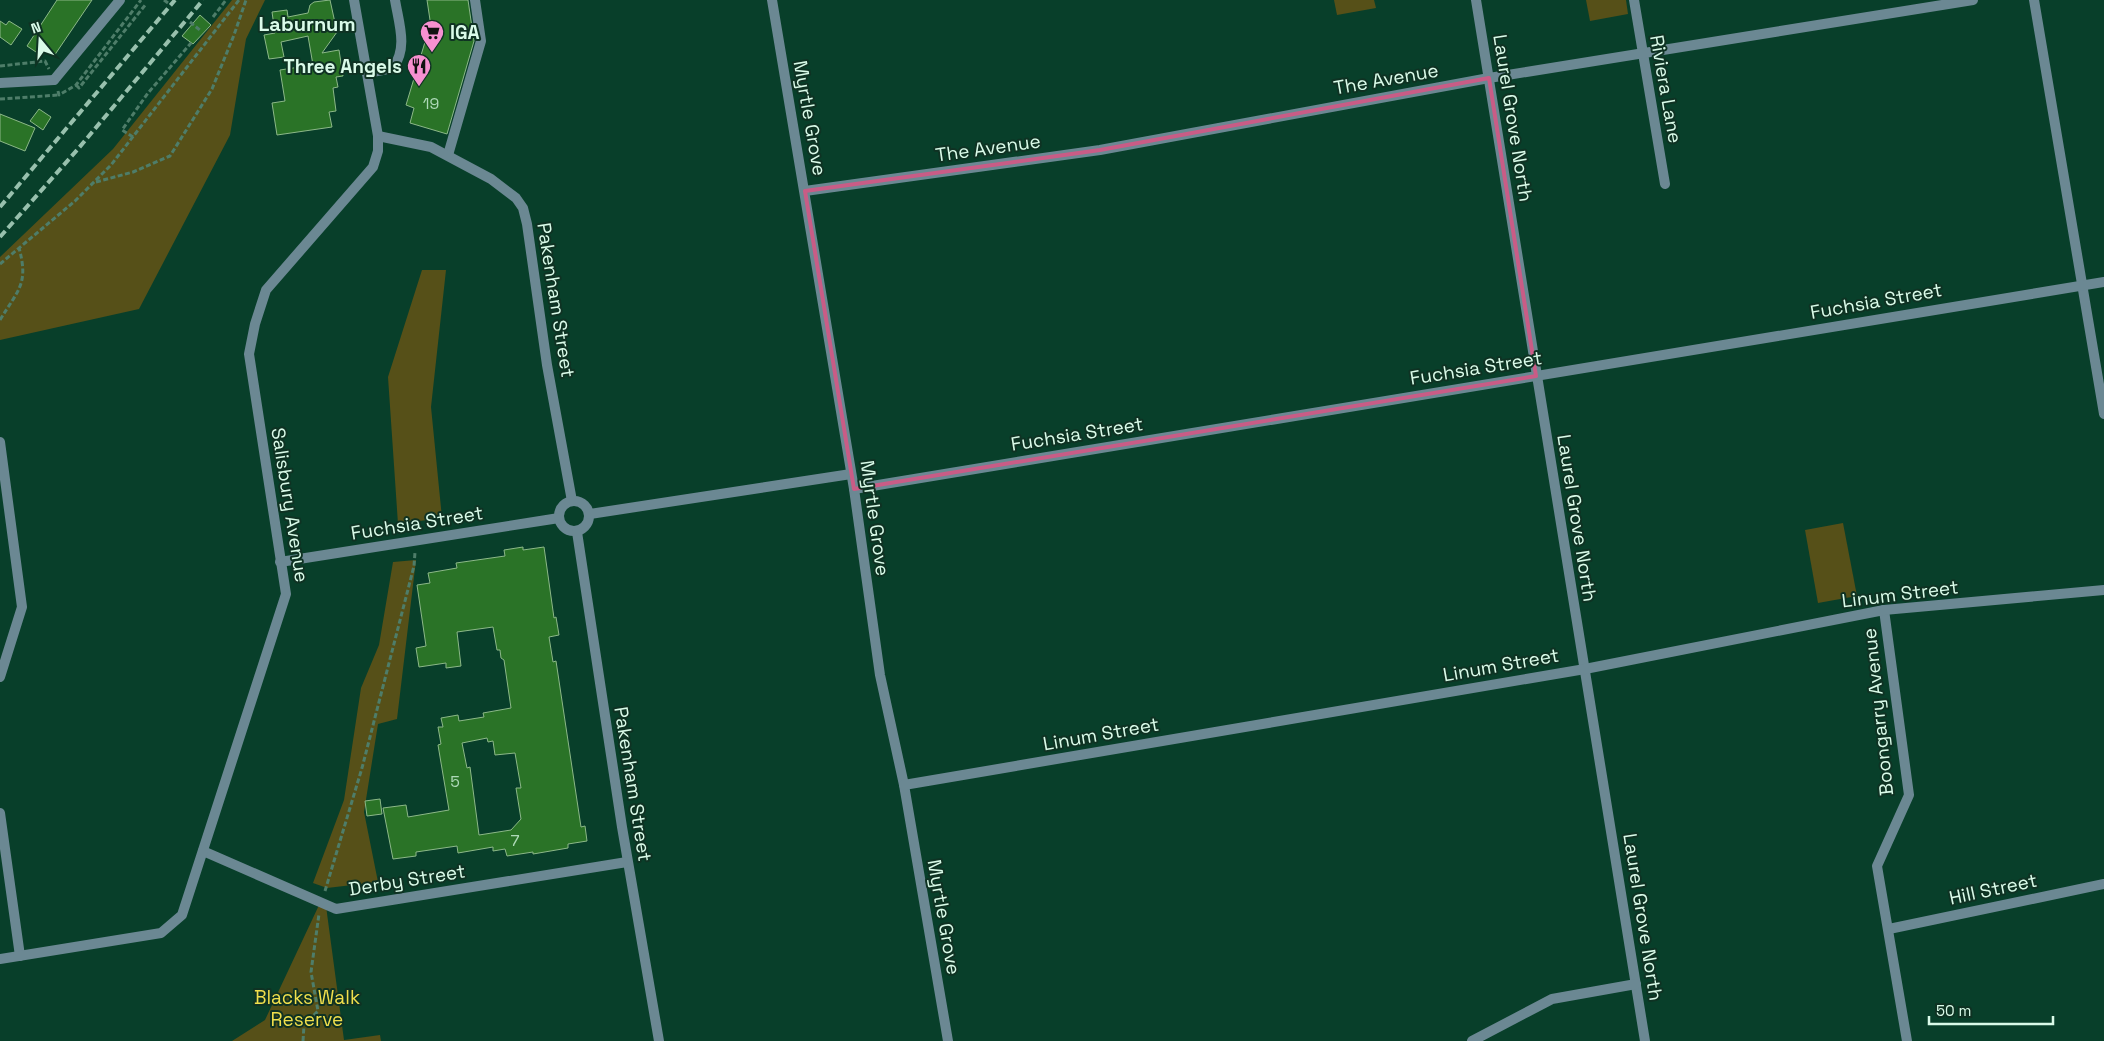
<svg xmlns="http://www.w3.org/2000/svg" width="2104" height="1041" viewBox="0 0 2104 1041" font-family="'Space Grotesk',sans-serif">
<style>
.green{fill:#565018}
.building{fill:#2a7327;stroke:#8cb888;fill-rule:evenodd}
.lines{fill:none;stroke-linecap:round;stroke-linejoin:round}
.path{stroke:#4e7d69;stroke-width:3;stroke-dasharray:5 2.5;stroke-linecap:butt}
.service{stroke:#6b8893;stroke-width:10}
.minor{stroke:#6b8893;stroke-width:10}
.rail{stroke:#98c0ad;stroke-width:4;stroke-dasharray:8 4;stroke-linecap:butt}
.marked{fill:none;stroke:#c95c86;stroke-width:4;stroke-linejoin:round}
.labels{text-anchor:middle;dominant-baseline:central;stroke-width:4;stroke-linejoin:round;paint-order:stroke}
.number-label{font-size:16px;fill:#aed9b8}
.poi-label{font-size:19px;font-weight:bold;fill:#dafbe9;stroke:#0f3223;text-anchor:start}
.street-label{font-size:19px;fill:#dafbe9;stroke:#0f3223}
.park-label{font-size:19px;fill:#f0df4c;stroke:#0f3223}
.neighbourhood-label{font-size:20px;font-weight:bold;fill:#dafbe9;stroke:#0f3223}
</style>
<rect width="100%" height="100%" fill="#083f2a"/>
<g class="green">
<polygon points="232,0 265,0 246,39 230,135 139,309 0,340 0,257 113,149"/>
<polygon points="1334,0 1374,0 1376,8 1337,15"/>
<polygon points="1586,0 1626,0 1628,14 1590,21"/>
<polygon points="422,270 446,270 431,407 442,518 398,524 388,377"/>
<polygon points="1843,523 1857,596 1818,603 1805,530"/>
<polygon points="416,560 397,719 378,724 364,812 378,882 327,888 313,883 344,800 361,688 379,645 393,562"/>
<polygon points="320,903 326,906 344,1040 380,1035 381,1041 232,1041 265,1020"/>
</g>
<g class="building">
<polygon points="57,0 92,0 54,56 46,50 42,56 27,46"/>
<polygon points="330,0 337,32 322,53 339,50 343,76 336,77 338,87 333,88 336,111 329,112 332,127 277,135 272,103 285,101 280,70 313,65 308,36 281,42 284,57 269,59 264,35 275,33 272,12 287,10 288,17 308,13 310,5 314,2"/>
<polygon points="427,0 468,0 474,41 447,134 410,123 414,108 406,105 425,42 433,40"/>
<polygon points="200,15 211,25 193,44 182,36"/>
<polygon points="0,21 6,25 9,21 22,29 11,45 0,37"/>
<polygon points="39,109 51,117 43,130 30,121"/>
<polygon points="0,114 35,128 25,151 0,141"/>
<path d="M523 547V550L544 547 554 618 556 617 559 635 549 637 553 662 556 661 581 827 585 826 587 841 568 844V848L533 854V852L507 856 505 849 493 851V847L458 853 457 846 416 852V856L393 859 383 808 406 805 408 817 449 810 438 745 441 744 438 727H443L441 718 458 715 459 721 484 717 483 713 511 708 504 660 501 658 500 650H497L493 627 457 632 461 666 446 668V663L419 667 416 648 426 646 417 585 430 583 428 573 457 568 456 563 505 556 504 550ZM487 738 488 742 493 741 495 755 515 753 521 788H516L521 819 511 830 479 835 470 767 467 768 462 743Z"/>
<polygon points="380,799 382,814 367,816 365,801"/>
</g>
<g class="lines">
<g class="path">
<polyline points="164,0 168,3"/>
<polyline points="213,17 226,0"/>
<polyline points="190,22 201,31"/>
<polyline points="0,66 45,61 49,69"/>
<polyline points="76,85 79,88 146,4"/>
<polyline points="58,91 59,95 76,85 141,0"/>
<polyline points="0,99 59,95"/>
<polyline points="133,137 122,130 148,93 191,43"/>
<polyline points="96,182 133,172 170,156 212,89 234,35 246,0"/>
<polyline points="0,264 75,201 111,165 239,0"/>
<path d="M0 320C18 290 29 284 19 248"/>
<polyline points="325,891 362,768 414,566 415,552"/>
<polyline points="303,1041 304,1025 318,1011 311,972 319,914"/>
</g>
<g class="service">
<polyline points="1634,0 1665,184"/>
<polyline points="2034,0 2104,414"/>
<path d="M367 73 393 68C408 48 399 24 395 0"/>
<polyline points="54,80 120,0"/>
<polyline points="448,155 481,41 475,0"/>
</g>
<g class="minor">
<polyline points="772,0 854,489 880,675 904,785 948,1041"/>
<polyline points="1476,0 1645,1041"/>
<polyline points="0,83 54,80"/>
<polyline points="378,136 431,147 491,179 516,198 523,208 527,224 547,365 572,501"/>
<polyline points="805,191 1100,150 1489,78 1973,0"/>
<polyline points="0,442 22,607 0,677"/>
<polyline points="854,489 2104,282"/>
<circle cx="574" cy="516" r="15"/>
<polyline points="590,514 851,474"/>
<polyline points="577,532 622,827 659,1041"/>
<polyline points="280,562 559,518"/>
<polyline points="1884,610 1909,795 1877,866 1907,1041"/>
<polyline points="904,785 1585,669 1884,610 2104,590"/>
<polyline points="0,813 20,956"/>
<polyline points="203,851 336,909 627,862"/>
<polyline points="1889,929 2104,884"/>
<polyline points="0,959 161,933 182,915 286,594 249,354 255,324 266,290 373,167 378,151 378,136 354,0"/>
<polyline points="1472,1041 1552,999 1636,984"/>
</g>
<g class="rail">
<polyline points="0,207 175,0"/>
<polyline points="0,237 78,149 203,0"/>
</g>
</g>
<path class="marked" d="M1489 78 1536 376 854 489 805 191 1100 150Z"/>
<defs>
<g id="supermarket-pin" transform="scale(1.25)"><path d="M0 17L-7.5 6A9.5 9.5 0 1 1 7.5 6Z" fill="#f690d0" stroke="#0f3223"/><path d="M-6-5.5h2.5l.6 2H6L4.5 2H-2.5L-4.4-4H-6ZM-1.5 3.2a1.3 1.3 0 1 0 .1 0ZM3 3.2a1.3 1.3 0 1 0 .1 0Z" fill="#111"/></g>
<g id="restaurant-pin" transform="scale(1.25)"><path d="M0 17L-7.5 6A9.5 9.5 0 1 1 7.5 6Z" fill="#f690d0" stroke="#0f3223"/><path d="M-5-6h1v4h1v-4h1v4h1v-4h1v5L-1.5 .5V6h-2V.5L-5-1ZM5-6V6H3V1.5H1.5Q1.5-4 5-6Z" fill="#111"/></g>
</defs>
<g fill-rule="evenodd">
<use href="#supermarket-pin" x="432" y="32"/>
<use href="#restaurant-pin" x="419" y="66"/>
</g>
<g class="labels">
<g class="number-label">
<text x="431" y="103">19</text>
<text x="455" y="781">5</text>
<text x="515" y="840">7</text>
</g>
<g class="poi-label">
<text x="450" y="32">IGA</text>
<text x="402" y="66" text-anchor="end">Three Angels</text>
</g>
<g class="street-label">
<text transform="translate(1386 79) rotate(-10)">The Avenue</text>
<text transform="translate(1666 89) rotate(80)">Riviera Lane</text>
<text transform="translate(810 118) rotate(80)">Myrtle Grove</text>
<text transform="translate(1513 118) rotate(81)">Laurel Grove North</text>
<text transform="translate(988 148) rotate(-8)">The Avenue</text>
<text transform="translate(556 300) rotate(81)">Pakenham Street</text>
<text transform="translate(1876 301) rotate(-10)">Fuchsia Street</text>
<text transform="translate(1476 368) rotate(-9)">Fuchsia Street</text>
<text transform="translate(1077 434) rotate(-9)">Fuchsia Street</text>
<text transform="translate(290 505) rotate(81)">Salisbury Avenue</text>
<text transform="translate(875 518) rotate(82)">Myrtle Grove</text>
<text transform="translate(1577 518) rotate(81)">Laurel Grove North</text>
<text transform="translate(417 523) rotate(-9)">Fuchsia Street</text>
<text transform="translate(1900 594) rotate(-7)">Linum Street</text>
<text transform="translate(1501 665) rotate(-10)">Linum Street</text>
<text transform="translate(1878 712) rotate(-96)">Boongarry Avenue</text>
<text transform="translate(1101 734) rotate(-10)">Linum Street</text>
<text transform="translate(633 784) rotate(81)">Pakenham Street</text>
<text transform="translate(407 880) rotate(-9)">Derby Street</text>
<text transform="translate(1993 889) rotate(-12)">Hill Street</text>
<text transform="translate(944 917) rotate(80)">Myrtle Grove</text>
<text transform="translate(1643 917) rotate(81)">Laurel Grove North</text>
</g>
<g class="park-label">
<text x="307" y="997">Blacks Walk<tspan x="307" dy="22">Reserve</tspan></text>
</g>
<g class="neighbourhood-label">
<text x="307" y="24">Laburnum</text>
</g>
</g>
<g transform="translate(40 40) rotate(342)" stroke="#0f3223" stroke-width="4" paint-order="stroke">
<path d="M0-4L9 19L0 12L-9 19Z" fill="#dafbe9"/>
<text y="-8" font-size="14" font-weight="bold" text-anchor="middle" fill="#dafbe9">N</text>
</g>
<path d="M1929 1016v8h124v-8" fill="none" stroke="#dafbe9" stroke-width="2.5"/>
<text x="1936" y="1016" font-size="15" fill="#dafbe9" stroke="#0f3223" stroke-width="4" paint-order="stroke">50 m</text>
</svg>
